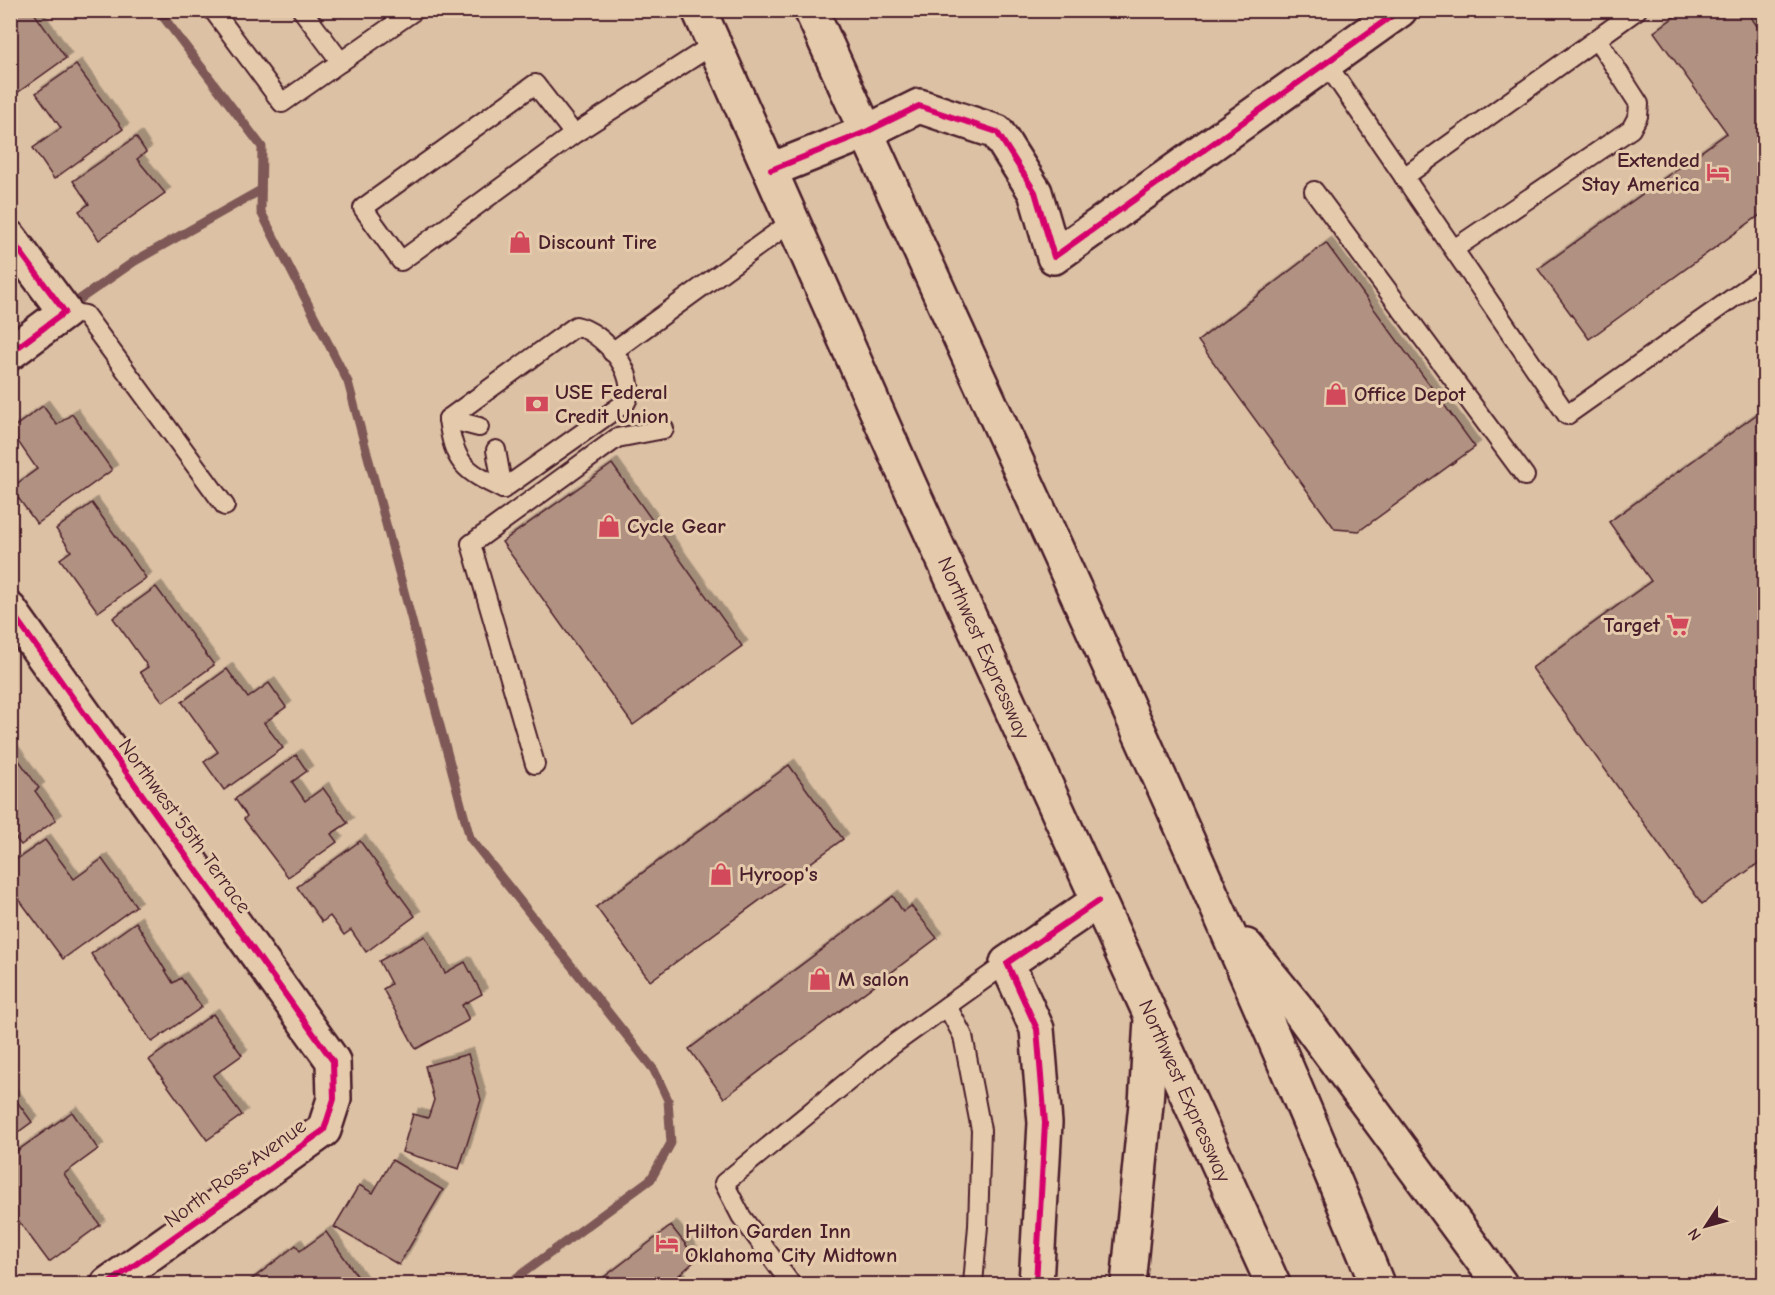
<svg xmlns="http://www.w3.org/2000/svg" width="1775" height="1295" viewBox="0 0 1775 1295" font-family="'Comic Neue',sans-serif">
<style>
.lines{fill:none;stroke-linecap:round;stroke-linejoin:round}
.stream{stroke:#7e5856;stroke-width:9}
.building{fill:#b19181;stroke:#4a1f2b;stroke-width:1.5;filter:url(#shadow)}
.lane-casing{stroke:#4a1f2b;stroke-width:22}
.street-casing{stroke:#4a1f2b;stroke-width:38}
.highway-casing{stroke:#4a1f2b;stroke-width:38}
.lane{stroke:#e5cbac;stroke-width:18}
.street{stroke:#e5cbac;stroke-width:33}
.highway{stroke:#e5cbac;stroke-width:33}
.cycleway-casing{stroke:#e5cbac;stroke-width:10}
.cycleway{stroke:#d6006c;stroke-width:6}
.labels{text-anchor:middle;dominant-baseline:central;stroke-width:6;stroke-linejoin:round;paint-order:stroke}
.poi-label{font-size:21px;font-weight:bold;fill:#4a1f2b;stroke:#e5cbac;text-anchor:start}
.street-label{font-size:21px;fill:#4a1f2b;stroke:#e5cbac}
</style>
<defs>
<filter id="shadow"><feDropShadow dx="5.5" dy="-5.5" stdDeviation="0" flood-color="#0004"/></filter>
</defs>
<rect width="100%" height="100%" fill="#dcc1a4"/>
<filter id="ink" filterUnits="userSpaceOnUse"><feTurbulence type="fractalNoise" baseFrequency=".0167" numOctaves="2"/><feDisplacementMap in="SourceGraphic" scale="12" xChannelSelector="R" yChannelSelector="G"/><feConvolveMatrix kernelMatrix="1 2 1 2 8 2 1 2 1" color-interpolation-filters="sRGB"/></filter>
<g filter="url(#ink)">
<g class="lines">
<g class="stream">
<polyline points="158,10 262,147 261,212 348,382 470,838 654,1070 668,1100 671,1143 651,1179 508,1284"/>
<polyline points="80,299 135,261 261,190"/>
</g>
</g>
<g class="building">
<polygon points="10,10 32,10 66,58 10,98"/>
<polygon points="1684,10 1746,10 1764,36 1764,212 1589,339 1538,269 1727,133 1654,32"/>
<polygon points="76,65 123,129 54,179 33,148 61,128 36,93"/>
<polygon points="136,137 146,152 137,159 165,193 99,240 79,211 89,204 73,181"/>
<polygon points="1326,243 1475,447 1359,531 1335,529 1198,341"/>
<polygon points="43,406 57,425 72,414 112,470 37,524 11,488 37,469 10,430"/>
<polygon points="1764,409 1764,859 1702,904 1532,668 1651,581 1609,522"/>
<polygon points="612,464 742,646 633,725 502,542"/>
<polygon points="92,503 146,578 98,612 60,559 71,551 56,529"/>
<polygon points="156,587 214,665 163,702 140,672 148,667 113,618"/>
<polygon points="227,669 248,698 269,683 286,707 264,723 283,748 224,790 204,762 218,752 182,702"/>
<polygon points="10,748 39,788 35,791 56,820 21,845 10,831"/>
<polygon points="296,755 307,771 292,782 305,801 323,788 348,823 331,834 337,842 288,877 244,819 247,816 235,799"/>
<polygon points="789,765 843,839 650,981 596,907"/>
<polygon points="45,840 74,879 102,859 136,906 63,959 10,887 10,864"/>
<polygon points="360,841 415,916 366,952 351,930 344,935 330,916 322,922 297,887"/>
<polygon points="893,896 903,912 911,906 937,938 724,1098 689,1049"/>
<polygon points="136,922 173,983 181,978 202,1007 152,1042 91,954"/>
<polygon points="425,936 445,973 465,962 482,994 462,1005 469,1020 416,1049 383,989 391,984 379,961"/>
<polygon points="213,1014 242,1055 213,1076 242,1115 207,1140 149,1060"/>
<polygon points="468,1054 481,1100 459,1169 402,1152 413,1114 428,1118 434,1100 425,1066"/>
<polygon points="10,1092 32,1122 10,1138"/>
<polygon points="72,1112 98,1149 64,1174 100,1225 49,1262 12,1212 10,1213 10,1156"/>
<polygon points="392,1160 443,1190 399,1265 334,1227 359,1185 373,1193"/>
<polygon points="671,1226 697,1259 678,1276 684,1284 595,1284"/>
<polygon points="326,1232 363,1284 246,1284 296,1245 300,1251"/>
</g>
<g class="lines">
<g class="lane-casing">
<g id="lane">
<polyline points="213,10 282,103 415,10"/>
<polyline points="302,10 341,62"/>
<polyline points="1326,63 1567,415 1764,276"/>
<polyline points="574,134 535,84 363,208 401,261 574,134 714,44"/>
<polyline points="1404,177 1637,10"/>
<polyline points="1314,191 1525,476"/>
<polyline points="1454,249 1631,129 1638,116 1639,104 1597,39"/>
<polyline points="65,312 85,315 225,506"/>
<polyline points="612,352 794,220"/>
<path d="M448 419 576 326C602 331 641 375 626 402L503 489"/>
<path d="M448 419C454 463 464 471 503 489"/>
<polyline points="448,419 479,427"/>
<polyline points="496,450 503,489"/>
<polyline points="535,764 471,544 617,438 664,429"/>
<polyline points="947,1006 963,1036 981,1130 978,1226 973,1284"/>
<polyline points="791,1284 741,1216 724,1183 891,1046 1007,963"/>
</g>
</g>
<g class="street-casing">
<g id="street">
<polyline points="771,170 866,132 919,106 997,132 1035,192 1054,257 1400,10"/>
<polyline points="10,238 65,312 10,353"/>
<polyline points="10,610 333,1061 334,1099 324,1130 108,1284"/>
<polyline points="1036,1284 1045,1123 1037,1029 1007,963 1098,901"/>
</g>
</g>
<g class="highway-casing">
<g id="highway">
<polyline points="699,10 909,484 1273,1284"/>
<path d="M811 10C1002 434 1202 854 1377 1284"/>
<polyline points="1246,946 1296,1007 1500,1284"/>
<polyline points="1128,1284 1146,1104 1151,1019"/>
</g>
</g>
<use href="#lane" class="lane"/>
<use href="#street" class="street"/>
<use href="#highway" class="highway"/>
<g class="cycleway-casing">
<g id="cycleway">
<polyline points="771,170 866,132 919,106 997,132 1035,192 1054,257 1400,10"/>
<polyline points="10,238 65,312 10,353"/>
<polyline points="10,610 333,1061 334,1099 324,1130 108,1284"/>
<polyline points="1036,1284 1045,1123 1037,1029 1007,963 1098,901"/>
</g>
</g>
<use href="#cycleway" class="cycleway"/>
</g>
</g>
<defs>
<g id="hotel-bare" transform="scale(1.8)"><path d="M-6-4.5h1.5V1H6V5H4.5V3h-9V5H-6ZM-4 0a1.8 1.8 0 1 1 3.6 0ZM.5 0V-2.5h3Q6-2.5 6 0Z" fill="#d1495b" stroke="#e5cbac" stroke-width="2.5" paint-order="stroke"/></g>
<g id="shop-bare" transform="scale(1.8)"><path d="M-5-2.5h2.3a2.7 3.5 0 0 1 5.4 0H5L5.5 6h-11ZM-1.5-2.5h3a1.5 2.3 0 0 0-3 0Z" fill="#d1495b" stroke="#e5cbac" stroke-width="2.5" paint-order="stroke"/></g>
<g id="bank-bare" transform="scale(1.8)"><path d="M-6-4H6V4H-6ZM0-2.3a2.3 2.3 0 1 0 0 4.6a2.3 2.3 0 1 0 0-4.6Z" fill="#d1495b" stroke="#e5cbac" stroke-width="2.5" paint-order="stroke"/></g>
<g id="supermarket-bare" transform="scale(1.8)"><path d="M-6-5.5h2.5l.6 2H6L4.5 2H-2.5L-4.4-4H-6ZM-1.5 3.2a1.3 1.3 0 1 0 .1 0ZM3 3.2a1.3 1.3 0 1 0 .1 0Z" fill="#d1495b" stroke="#e5cbac" stroke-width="2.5" paint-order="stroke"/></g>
</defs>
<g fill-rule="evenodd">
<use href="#hotel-bare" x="1718" y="172"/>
<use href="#shop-bare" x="520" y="242"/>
<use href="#shop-bare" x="1336" y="394"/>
<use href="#bank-bare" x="537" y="404"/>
<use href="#shop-bare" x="609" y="526"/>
<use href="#supermarket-bare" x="1678" y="625"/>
<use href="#shop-bare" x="721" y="874"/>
<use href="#shop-bare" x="820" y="979"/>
<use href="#hotel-bare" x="667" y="1243"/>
</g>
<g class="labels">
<g class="poi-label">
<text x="1700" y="160" text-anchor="end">Extended<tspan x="1700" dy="24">Stay America</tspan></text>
<text x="538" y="242">Discount Tire</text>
<text x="555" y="392">USE Federal<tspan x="555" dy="24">Credit Union</tspan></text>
<text x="1354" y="394">Office Depot</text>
<text x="627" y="526">Cycle Gear</text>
<text x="1660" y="625" text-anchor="end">Target</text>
<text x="739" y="874">Hyroop's</text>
<text x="838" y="979">M salon</text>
<text x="685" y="1231">Hilton Garden Inn<tspan x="685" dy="24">Oklahoma City Midtown</tspan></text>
</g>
<g class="street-label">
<text transform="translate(984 648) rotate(66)">Northwest Expressway</text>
<text transform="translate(185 826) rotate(54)">Northwest 55th Terrace</text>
<text transform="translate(1185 1091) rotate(66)">Northwest Expressway</text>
<text transform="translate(235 1173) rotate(-36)">North Ross Avenue</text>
</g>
</g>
<rect width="1775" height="1295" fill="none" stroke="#e5cbac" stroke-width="36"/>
<rect x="18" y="18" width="1739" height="1259" fill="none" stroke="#4a1f2b" stroke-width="2" filter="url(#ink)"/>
<g transform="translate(1706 1226) rotate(234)" stroke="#e5cbac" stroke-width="4.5" paint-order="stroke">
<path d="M0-4.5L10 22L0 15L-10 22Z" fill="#4a1f2b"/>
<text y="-9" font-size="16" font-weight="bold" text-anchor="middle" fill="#4a1f2b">N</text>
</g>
</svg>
